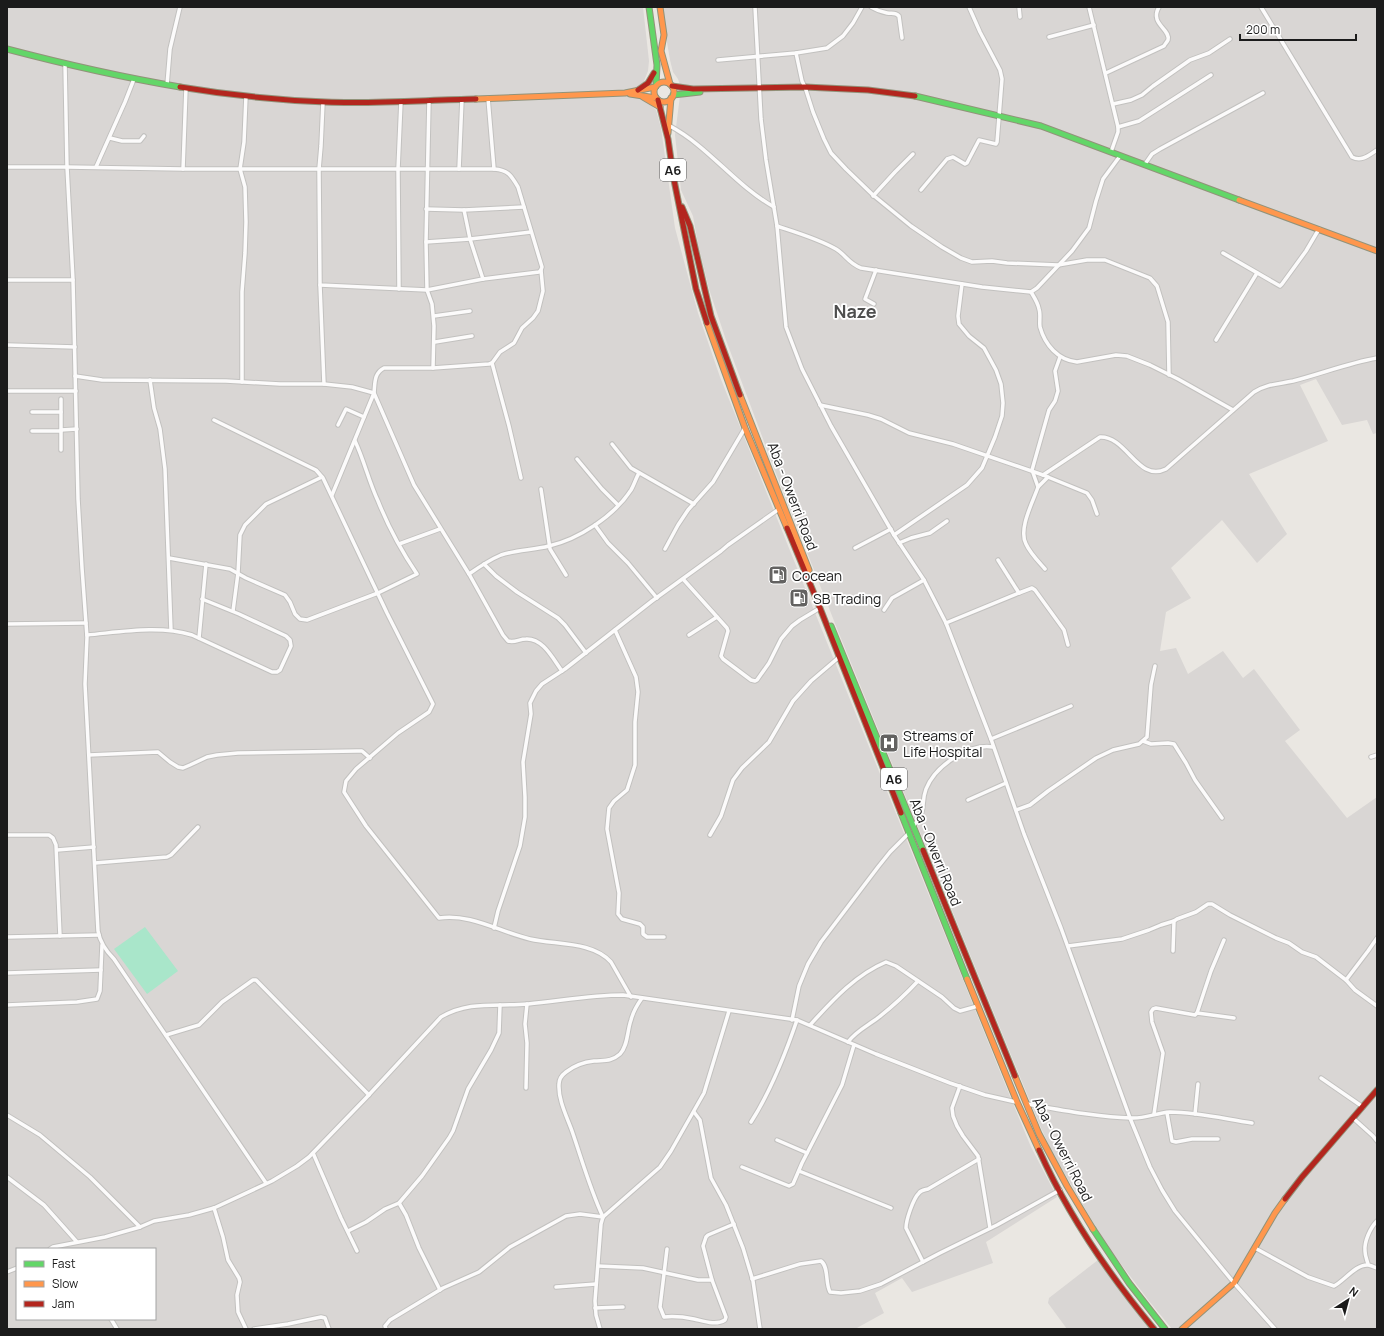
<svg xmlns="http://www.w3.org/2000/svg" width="1384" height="1336" viewBox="0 0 1384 1336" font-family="Manrope,sans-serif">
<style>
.residential{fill:#d9d6d4;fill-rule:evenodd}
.pitch{fill:#a9e6ca}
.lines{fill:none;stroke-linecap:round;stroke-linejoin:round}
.street-casing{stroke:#c2c1bf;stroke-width:5.5}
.fast-casing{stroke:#92937a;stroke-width:7}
.slow-casing{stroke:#92937a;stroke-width:7}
.jam-casing{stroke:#92937a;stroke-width:7}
.street{stroke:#fcfbfb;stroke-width:3.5}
.fast{stroke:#63d668;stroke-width:5}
.slow{stroke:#ff974d;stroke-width:5}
.jam{stroke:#b3261e;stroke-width:5}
.labels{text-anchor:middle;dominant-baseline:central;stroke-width:3.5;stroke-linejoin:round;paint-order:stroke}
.shield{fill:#fff;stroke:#5f5f5f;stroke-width:1}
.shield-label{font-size:13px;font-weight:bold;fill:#1b1b1b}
.street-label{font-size:14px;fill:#1b1b1b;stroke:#fff}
.poi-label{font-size:14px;fill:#1b1b1b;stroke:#fff;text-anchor:start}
.district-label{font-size:18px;font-weight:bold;fill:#4e4e4e;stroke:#fff}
</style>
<rect width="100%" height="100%" fill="#eae7e2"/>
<g class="residential">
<path d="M7 7H643L649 61 648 71 644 81 645 94 651 105 656 110 661 128 675 228 698 313 720 377 1007 1089 1031 1147 1057 1197 986 1242 993 1263 912 1292 902 1278 875 1293 884 1313 855 1329H7ZM17 1249H155V1319H17Z"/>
<polygon points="661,7 1377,7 1377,433 1373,434 1367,420 1342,425 1316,379 1300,385 1328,441 1249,474 1287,534 1257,563 1222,520 1171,568 1191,598 1166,612 1160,651 1176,648 1188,674 1223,651 1243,678 1254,669 1300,730 1285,741 1347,818 1377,797 1377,1329 1172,1329 1149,1301 1105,1243 1051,1150 1038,1121 838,631 775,471 726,340 709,289 698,244 693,216 681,190 675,135 681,88 678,79 673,72 670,60"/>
<polygon points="1098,1260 1150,1329 1067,1329 1048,1303 1049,1298"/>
</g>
<polygon class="pitch" points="145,927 178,971 147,994 114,949"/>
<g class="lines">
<g class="street-casing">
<g id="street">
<polyline points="755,7 761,119 766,160 777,226 786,327 802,369 831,426 894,535 924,580 946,623 991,739 1024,834 1061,928 1130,1118 1150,1167 1162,1190 1175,1211 1234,1283 1275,1329"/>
<path d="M871 7C876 10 881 12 887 13 892 14 895 12 899 16L902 38"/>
<polyline points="1019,7 1020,17"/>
<polyline points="1089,7 1118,127 1118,132 1111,152"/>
<path d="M1261 7 1352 157C1362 162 1369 155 1377 150"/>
<polyline points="1049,37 1094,25"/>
<polyline points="796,53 802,81 805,87 813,112 824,139 831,153 846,169 873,195 911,226 942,247 961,258 972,262 992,261 1007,263 1058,265 1087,260 1105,260 1150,278 1157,286 1168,322 1169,375"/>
<polyline points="718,60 796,53 827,48 843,36 853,23 862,7"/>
<path d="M65 64 67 167 73 280 78 499 82 568 87 637 85 684 98 931C100 942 105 950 114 959L266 1183"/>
<path d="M1106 73 1164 46C1165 44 1167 42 1168 40 1171 29 1149 24 1159 7"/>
<polyline points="167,85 170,49 180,7"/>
<polyline points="429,100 426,242 427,290 432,304 434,326 433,368"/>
<path d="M323 102 321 146 319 169 320 285 427 290 483 279 539 272 541 270 542 267 518 187C511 175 508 170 494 169"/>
<polyline points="1113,104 1131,100 1142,95 1153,86 1190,60 1209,53 1230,39"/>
<path d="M670 126C709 147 735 185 774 207"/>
<polyline points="1118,127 1139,121 1211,75"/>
<polyline points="110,138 122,141 140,141 144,136"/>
<polyline points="1145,164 1152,154 1160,149 1263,93"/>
<polyline points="7,167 67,167 183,169 494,169 488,98"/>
<polyline points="96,167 125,102 134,79"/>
<polyline points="183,169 186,88"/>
<polyline points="459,169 462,99"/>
<polyline points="921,190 947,159 953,157 965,164 967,163 979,140 996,144 997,142 1002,79 1000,70 980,32 969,7"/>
<polyline points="873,196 895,172 913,154"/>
<polyline points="426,209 464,210 524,207"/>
<polyline points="464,210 470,239 483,279"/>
<path d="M777 226C795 232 819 239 836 249 846 255 848 263 861 268L982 287 1031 292 1037 288 1072 251 1089 228 1096 201 1103 179 1120 156"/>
<polyline points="426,242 470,239 531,232"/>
<polyline points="1223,253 1280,286 1282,284 1306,251 1319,229"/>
<path d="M541 270 543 291 538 311 533 318 522 328 514 343 500 352 492 363 489 364 433 368H384C374 373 375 383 374 393L414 485 469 574 503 635 508 641C515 643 519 639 526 639 543 638 553 659 562 671"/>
<polyline points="7,280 73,280"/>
<polyline points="320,285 324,384"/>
<polyline points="399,289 398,169 401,101"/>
<path d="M1031 292C1034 297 1038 303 1039 309 1041 315 1039 321 1040 327 1045 345 1058 360 1077 362L1116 355 1127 356 1150 365 1178 379 1233 410"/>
<polyline points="874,304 865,299 876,270"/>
<polyline points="434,316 470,311"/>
<polyline points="1216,340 1257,273"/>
<polyline points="435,342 472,336"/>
<polyline points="7,345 75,347"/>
<polyline points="492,363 509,426 521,478"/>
<polyline points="75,376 102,380 226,381 280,384 324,384 352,387 374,393 332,495"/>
<polyline points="150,380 154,408 160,429 165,469 171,630"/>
<polyline points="242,382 242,292 245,253 246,222 245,187 240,169 244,142 246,96"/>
<polyline points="7,391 76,391"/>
<polyline points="61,399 61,430 77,429"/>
<polyline points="820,405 868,415 881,419 909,433 953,444 1043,475 1087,493 1092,500 1097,514"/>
<polyline points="32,412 61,412"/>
<path d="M214 420 316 470 323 478 387 613 433 704 429 712 398 733 356 769 346 781 344 792 366 826 439 918C470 913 500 932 530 939 556 945 592 941 611 962L631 997"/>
<polyline points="338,425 346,409 364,417"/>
<polyline points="32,431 61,431"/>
<polyline points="612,444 631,468 694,504"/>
<polyline points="61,450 61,430"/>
<polyline points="577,459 602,489 618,505"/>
<path d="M1043 475 1100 437C1127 436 1138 483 1166 469L1254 392C1266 384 1279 384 1293 381 1321 374 1348 363 1377 358"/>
<polyline points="1038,487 1048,477"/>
<polyline points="541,489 550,549 566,575"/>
<polyline points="595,525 608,543 628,563 657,598"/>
<polyline points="894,535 967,485 982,468 995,437 1002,416 1003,403 1001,384 996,370 984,348 969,336 959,324 958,316 962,284"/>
<polyline points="899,543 911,538 930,533 947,521"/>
<polyline points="399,544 440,529"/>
<polyline points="855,548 891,529"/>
<polyline points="665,549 678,525 688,510 713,482 745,428"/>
<path d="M169 558 230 569 246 578 285 595 290 602 295 614 300 619 307 620 378 593 417 574C402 552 388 526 378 501 369 482 364 460 355 441"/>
<polyline points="998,560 1019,593"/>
<polyline points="484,564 496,576 517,592 558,618 565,625 586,653"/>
<path d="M1045 569C1038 561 1030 553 1026 544 1018 529 1033 502 1038 487L1032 470 1049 410 1055 401 1058 391 1055 371 1060 357"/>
<path d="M469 574C479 567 489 560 501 555 516 550 533 550 549 546 579 539 614 516 631 490 634 485 636 478 639 473"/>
<polyline points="683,579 727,628 728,631 721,656 723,659 751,680 755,681 757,680 769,663 781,639 792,626 800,620 820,608"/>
<polyline points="884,610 892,598 924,580"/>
<polyline points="233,611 238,573 240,535 245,525 266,504 322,477"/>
<polyline points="946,623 1019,593 1032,588 1035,590 1064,630 1068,645"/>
<polyline points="7,624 86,623"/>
<polyline points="615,630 636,677 638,692 635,722 635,765 627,790 614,801 609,808 607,829 619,893 618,914 622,919 640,924 643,927 643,934 647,937 664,937"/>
<path d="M87 635C121 632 159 625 192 635L272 672H277L280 670 291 646 290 640 286 636 239 614 202 599"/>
<polyline points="689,635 717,617"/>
<polyline points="199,638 206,564"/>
<polyline points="991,739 1071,706"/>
<polyline points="1143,741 1151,744 1168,743 1174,744 1186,763 1195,780 1222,818"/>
<polyline points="89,755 158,752 170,762 178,767 183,768 190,765 207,757 217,755 238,753 357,751 362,751 370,758"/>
<polyline points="1371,757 1377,755"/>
<polyline points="968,800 1006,783"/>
<polyline points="1016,810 1030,805 1048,791 1096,758 1113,750 1139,744 1147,737 1151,685 1155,666"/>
<path d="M913 826C928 810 920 805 926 789 935 766 969 743 993 747"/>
<polyline points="7,835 49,835 53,838 56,845 60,936"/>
<polyline points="710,835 721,816 733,780 742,768 769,742 793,701 811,681 838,658"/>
<polyline points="57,850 94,847"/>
<polyline points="95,863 167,857 171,855 198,827"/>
<polyline points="494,928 498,911 520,846 525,817 525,797 523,762 531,714 530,703 536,691 542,684 565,669 652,601 721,551 728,545 779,509"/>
<polyline points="7,937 99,935"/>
<polyline points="1068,946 1122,939 1149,930 1161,925 1174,921"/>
<polyline points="1173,951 1174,921 1177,919 1196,912 1208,904 1212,904 1230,915 1276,938 1289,943 1302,952 1316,957 1346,980 1355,990 1377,1006"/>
<polyline points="7,973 101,970"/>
<polyline points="1346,980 1368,951 1377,938"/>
<polyline points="7,1005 77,1002 97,999 100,991 102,945"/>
<polyline points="1197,1013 1234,1018"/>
<polyline points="792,1020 799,986 808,964 821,942 878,867 890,852 909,833"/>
<path d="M810 1025C832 1001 855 975 886 962L896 966 942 997 954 1008 960 1011 978 1006"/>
<polyline points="166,1035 199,1025 222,1002 253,980 256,980 369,1095"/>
<path d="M848 1042C856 1031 869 1025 879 1017 893 1006 906 994 918 981"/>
<polyline points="1321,1078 1363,1107"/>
<polyline points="960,1086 952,1108 953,1116 957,1126 963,1136 978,1156 990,1228"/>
<polyline points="526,1088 527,1043 525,1024 527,1004"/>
<path d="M1027 1104C1062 1110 1096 1117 1131 1118 1144 1119 1156 1113 1170 1112 1197 1112 1225 1119 1252 1123"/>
<polyline points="694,1112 700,1120 711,1178 726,1205 743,1248 753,1281 760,1329"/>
<polyline points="1167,1113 1172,1141 1176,1142 1192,1139 1218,1139"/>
<polyline points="1154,1114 1163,1053 1152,1022 1151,1012 1153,1009 1156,1008 1195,1015 1197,1013 1211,971 1224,940"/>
<polyline points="1195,1114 1198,1084"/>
<polyline points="7,1115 40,1135 90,1177 140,1227"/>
<polyline points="1353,1118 1373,1136 1377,1141"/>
<path d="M751 1122C771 1091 785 1055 797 1020"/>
<polyline points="777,1140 807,1153"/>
<polyline points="313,1153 341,1218 357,1251"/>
<polyline points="742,1167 789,1186 793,1184 802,1163 842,1085 854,1045"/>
<polyline points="799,1171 891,1208"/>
<polyline points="7,1177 44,1205 77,1242"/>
<polyline points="399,1203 406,1215 419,1248 440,1290"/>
<polyline points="214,1208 223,1237 228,1260 239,1278 240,1282 237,1295 238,1312 246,1329"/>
<path d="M603 1217C590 1189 582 1160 572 1131 567 1117 558 1100 559 1084 559 1079 562 1075 566 1072 575 1065 584 1062 594 1061 604 1060 611 1062 620 1054 628 1046 627 1031 631 1020 633 1012 637 1005 642 998"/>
<polyline points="348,1231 366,1222 385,1209 399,1203 422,1176 449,1138 453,1131 468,1089 491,1050 499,1033 500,1005"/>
<path d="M1255 1248 1308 1277 1334 1286C1344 1281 1356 1264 1368 1265 1370 1265 1374 1267 1377 1268"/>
<path d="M50 1249 53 1247 105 1237 140 1227 154 1221 189 1215 214 1208 272 1181 297 1166 309 1157 366 1098 441 1017C470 1000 497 1007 528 1004 560 1001 591 995 623 995L797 1020 876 1054 950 1083 985 1095 1016 1102"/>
<path d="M667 1249 660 1307 664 1317C674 1316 684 1317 694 1319 703 1321 716 1326 725 1320L726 1317 712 1280 703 1246 706 1237 708 1235 734 1224"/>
<path d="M923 1262 906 1228C906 1220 913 1199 919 1193 921 1190 924 1190 928 1189L979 1159"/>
<path d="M1368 1264C1367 1260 1365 1256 1365 1251 1364 1242 1370 1228 1377 1221"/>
<polyline points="598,1266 643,1268 698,1280 712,1280"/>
<polyline points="7,1272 17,1268"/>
<path d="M752 1279 800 1264 821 1261C829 1267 825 1283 830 1292L841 1293 860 1291 881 1284 940 1253 997 1225 1060 1190"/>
<polyline points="556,1287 596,1284"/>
<polyline points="595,1308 623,1307"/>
<polyline points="111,1319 117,1329"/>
<polyline points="254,1329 288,1324 321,1317 325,1318 329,1329"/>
<polyline points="386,1329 385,1326 390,1320 443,1288 479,1272 510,1247 566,1216 580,1214 603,1217"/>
<polyline points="600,1329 596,1315 595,1301 601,1224 603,1217 660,1167 671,1151 704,1093 729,1011"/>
</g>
</g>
<g class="fast-casing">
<g id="fast">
<polyline points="649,7 657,65 656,86"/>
<path d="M7 49C64 64 121 77 180 87"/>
<polyline points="673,95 700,92"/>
<polyline points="915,96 1041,126 1239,200"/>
<polyline points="831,626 923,850"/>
<polyline points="901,813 967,979"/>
<polyline points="1093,1229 1129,1283 1165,1329"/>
</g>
</g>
<g class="slow-casing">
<g id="slow">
<polyline points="660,7 664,35 661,51 670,84"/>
<circle cx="664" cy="92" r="10"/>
<polyline points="630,94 656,98"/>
<polyline points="643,97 660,107"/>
<polyline points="476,99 625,93 655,87"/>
<polyline points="668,133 671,98"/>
<polyline points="1239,200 1377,251"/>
<polyline points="707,323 745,428 787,528"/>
<polyline points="740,395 809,570"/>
<polyline points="967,979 1017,1102 1039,1150"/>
<polyline points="1015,1076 1039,1134 1067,1186 1093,1229"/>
<polyline points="1182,1329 1234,1283 1275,1213 1285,1199"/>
</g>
</g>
<g class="jam-casing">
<g id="jam">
<polyline points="672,86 693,89 805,87 868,90 915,96"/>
<path d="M180 87C228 95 277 100 326 102 376 104 426 100 476 99"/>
<polyline points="638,90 648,83 654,73"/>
<polyline points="658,100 668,139 674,180 696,289 707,323"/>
<polyline points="682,207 690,226 711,316 740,395"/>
<polyline points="787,528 818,603 901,813"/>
<polyline points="923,850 1015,1076"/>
<path d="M1039 1150C1067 1213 1110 1276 1154 1329"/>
<polyline points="1285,1199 1302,1177 1377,1090"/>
</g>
</g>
<use href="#street" class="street"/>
<use href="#fast" class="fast"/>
<use href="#slow" class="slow"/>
<use href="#jam" class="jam"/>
</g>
<defs>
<g id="fuel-square" transform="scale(1)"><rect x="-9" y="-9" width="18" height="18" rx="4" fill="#636261" stroke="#fff"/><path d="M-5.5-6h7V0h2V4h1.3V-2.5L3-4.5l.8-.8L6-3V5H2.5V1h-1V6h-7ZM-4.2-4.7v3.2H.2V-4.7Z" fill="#fff"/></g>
<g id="hospital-square" transform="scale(1)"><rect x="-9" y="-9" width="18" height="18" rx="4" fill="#636261" stroke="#fff"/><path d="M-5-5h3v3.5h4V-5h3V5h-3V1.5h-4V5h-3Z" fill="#fff"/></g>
</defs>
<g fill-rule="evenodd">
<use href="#fuel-square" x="778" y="575"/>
<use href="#fuel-square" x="799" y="598"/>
<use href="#hospital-square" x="889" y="743"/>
</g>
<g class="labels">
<g class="shield">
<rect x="660" y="159" width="26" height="22" rx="3"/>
<rect x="881" y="768" width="26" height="22" rx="3"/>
</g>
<g class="shield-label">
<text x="673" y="170">A6</text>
<text x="894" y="779">A6</text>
</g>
<g class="street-label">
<text transform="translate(793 496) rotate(69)">Aba - Owerri Road</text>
<text transform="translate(936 852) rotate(68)">Aba - Owerri Road</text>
<text transform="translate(1063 1149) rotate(63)">Aba - Owerri Road</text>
</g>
<g class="poi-label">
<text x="792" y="575">Cocean</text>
<text x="813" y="598">SB Trading</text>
<text x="903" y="735">Streams of<tspan x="903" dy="16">Life Hospital</tspan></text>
</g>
<g class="district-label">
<text x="855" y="311">Naze</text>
</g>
</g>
<rect width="1384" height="1336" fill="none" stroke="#1b1b1b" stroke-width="16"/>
<rect x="16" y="1248" width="140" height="72" fill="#ffffff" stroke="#a4a4a4"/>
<rect x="24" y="1261" width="20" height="6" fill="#63d668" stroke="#a4a4a4"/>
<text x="52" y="1268" font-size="12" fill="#1b1b1b">Fast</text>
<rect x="24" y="1281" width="20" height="6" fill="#ff974d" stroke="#a4a4a4"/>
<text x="52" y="1288" font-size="12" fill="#1b1b1b">Slow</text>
<rect x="24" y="1301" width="20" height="6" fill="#b3261e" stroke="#a4a4a4"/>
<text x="52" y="1308" font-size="12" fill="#1b1b1b">Jam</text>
<g transform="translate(1348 1300) rotate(36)" stroke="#ffffff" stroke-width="3" paint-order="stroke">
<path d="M0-3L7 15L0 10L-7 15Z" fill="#1b1b1b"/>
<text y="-6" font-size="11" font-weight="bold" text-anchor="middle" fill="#1b1b1b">N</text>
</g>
<path d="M1240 34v6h116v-6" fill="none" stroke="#1b1b1b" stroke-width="2"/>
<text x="1246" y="34" font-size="12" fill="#1b1b1b" stroke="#ffffff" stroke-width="3" paint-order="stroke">200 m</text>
</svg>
